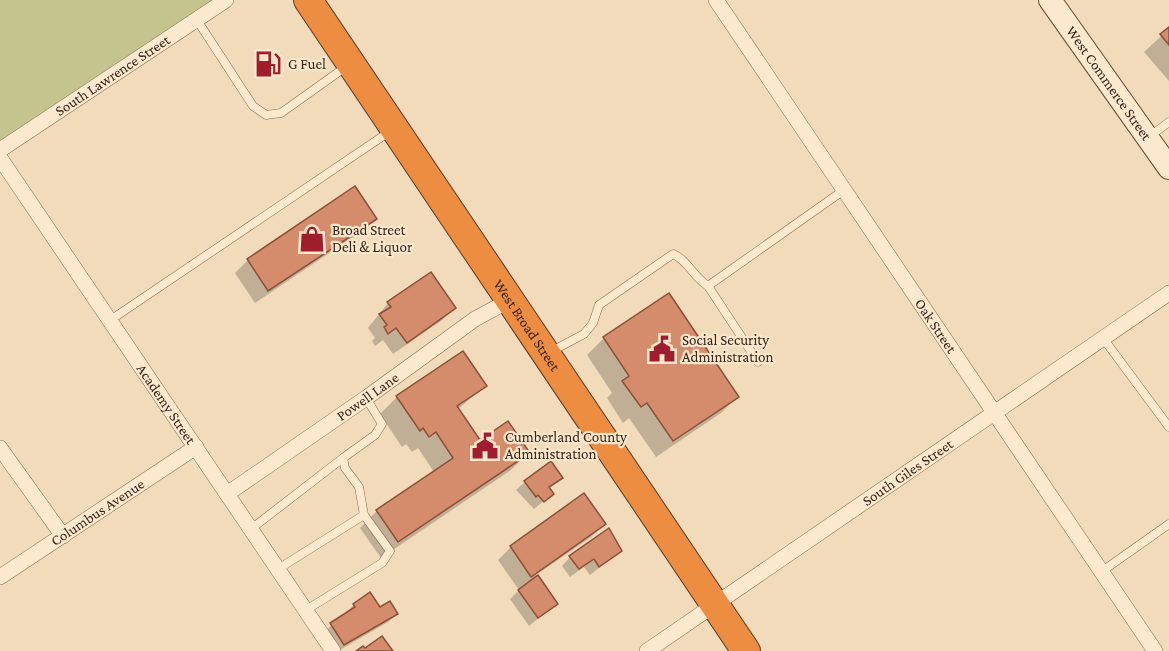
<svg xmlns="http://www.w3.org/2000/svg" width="1169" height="651" viewBox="0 0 1169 651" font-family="'Crimson Pro',serif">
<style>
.cemetery{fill:#c4c48f}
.shadow{fill:#0003}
.building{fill:#d48c6c;stroke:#8c4f37;stroke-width:1.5}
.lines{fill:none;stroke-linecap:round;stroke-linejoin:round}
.lane-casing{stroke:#8a6a53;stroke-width:9}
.street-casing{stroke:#8a6a53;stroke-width:16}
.secondary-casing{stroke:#6c4b37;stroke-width:24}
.highway-casing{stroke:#573928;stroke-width:30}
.lane{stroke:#fce9ce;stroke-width:8}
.street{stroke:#fce9ce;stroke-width:15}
.secondary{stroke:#fce9ce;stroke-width:22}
.highway{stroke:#ec8d41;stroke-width:28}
.labels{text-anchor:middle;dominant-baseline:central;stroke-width:4.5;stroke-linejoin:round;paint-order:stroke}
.poi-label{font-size:15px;fill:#38251a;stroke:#f9e6cb;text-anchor:start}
.street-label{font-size:15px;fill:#38251a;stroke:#f9e6cb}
</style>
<rect width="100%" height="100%" fill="#f2dbbb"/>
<polygon class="cemetery" points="0,0 226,0 0,150"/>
<g class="shadow">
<polygon points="1169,29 1169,81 1144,52"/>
<polygon points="375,219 362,231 255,303 235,273 248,260"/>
<polygon points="668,295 737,397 721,413 656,457 629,418 623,423 607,398 612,393 587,355 604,338"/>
<polygon points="388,303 454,308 441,321 393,354 383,340 375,346 372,341 375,338 368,328"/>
<polygon points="462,353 485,386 457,410 479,442 528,453 511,470 381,558 360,528 377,511 434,472 418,448 412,452 406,444 402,447 380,414 397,397"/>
<polygon points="561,478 548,489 552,494 534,509 516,490 525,482"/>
<polygon points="584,496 604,524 591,537 536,575 556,604 529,626 510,599 519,590 498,560 511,547"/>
<polygon points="620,551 590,575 584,567 570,577 562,566 570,557"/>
<polygon points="354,605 396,614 388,622 338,651 323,633"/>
</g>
<g class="building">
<polygon points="1169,27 1169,45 1160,34"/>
<polygon points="355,186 377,219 268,291 247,259"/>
<polygon points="431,272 456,308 407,343 396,328 388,334 384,327 387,325 379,314 391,307 387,302"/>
<polygon points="669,293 739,397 673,441 647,403 641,407 622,381 629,376 603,337"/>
<polygon points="463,351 487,386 457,406 480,440 508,421 530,453 398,542 376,510 453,458 436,432 429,437 423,428 420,431 396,396"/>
<polygon points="551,461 563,478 549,487 554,494 544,502 538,495 536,497 524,481"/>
<polygon points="584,493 606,524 531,577 510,546"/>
<polygon points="609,528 622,551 599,567 594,559 579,569 569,556"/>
<polygon points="538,575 558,604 538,618 518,590"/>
<polygon points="370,592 380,607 390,601 398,614 344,645 330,623 355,607 353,604"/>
<polygon points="382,636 393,651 356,651 363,646 365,648"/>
</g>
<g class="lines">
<g class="lane-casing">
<g id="lane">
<polyline points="197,20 253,106 266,115 281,113 347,66"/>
<polyline points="1149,137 1169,122"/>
<polyline points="708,286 758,362"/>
<polyline points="109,321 389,132"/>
<polyline points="1103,338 1169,427"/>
<path d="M550 352 584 334 593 323 599 305 673 254C688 260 693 277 708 286L844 190"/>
<polyline points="251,529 343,458"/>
<polyline points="278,569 364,515"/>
<polyline points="1101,572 1169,524"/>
<polyline points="306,610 382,563 390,551 364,515 359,487 345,468 343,458 375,435 382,424 366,398"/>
</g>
</g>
<g class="street-casing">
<g id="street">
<path id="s1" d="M716 0 1155 651"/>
<path id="s2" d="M0 150 226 0"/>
<path id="s3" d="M0 158 333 651"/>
<polyline points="0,448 63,536"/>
<path id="s4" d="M227 494 366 398 475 319 510 300"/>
<path id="s5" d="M0 577 196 447"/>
<path id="s6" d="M647 651 1169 293"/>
</g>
</g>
<g class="secondary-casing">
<g id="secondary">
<path id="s7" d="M1050 0 1169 168"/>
</g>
</g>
<g class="highway-casing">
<g id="highway">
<path id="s8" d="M308 0 746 651"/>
</g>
</g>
<use href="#lane" class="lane"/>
<use href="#street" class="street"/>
<use href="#secondary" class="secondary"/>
<use href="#highway" class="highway"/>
</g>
<defs>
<g id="fuel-bare" transform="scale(2.07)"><path d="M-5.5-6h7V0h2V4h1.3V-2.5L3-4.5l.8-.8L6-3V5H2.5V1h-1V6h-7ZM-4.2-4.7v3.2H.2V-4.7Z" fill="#9f1d2d" stroke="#f9e6cb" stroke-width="2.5" paint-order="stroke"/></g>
<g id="shop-bare" transform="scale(2.07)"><path d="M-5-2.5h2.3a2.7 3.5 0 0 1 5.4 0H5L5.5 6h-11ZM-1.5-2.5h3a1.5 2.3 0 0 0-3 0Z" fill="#9f1d2d" stroke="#f9e6cb" stroke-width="2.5" paint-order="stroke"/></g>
<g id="civic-bare" transform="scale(2.07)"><path d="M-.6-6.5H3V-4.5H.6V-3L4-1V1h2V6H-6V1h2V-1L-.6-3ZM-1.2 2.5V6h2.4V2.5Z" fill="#9f1d2d" stroke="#f9e6cb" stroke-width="2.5" paint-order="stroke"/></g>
</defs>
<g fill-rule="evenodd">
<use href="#fuel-bare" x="268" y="64"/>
<use href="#shop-bare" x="312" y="239"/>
<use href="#civic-bare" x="662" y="349"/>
<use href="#civic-bare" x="485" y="446"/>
</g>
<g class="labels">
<g class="poi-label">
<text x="288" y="64">G Fuel</text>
<text x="332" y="230">Broad Street<tspan x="332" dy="17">Deli &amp; Liquor</tspan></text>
<text x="682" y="340">Social Security<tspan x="682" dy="17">Administration</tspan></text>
<text x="505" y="437">Cumberland County<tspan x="505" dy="17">Administration</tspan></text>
</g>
<g class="street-label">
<text stroke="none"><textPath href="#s2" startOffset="135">South Lawrence Street</textPath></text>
<text stroke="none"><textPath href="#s7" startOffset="102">West Commerce Street</textPath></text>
<text stroke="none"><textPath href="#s8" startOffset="392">West Broad Street</textPath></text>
<text stroke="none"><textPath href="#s1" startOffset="393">Oak Street</textPath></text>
<text stroke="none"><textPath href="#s4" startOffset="171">Powell Lane</textPath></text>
<text stroke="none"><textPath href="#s3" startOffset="297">Academy Street</textPath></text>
<text stroke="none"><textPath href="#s6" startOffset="316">South Giles Street</textPath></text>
<text stroke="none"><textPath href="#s5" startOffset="117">Columbus Avenue</textPath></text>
</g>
</g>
</svg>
